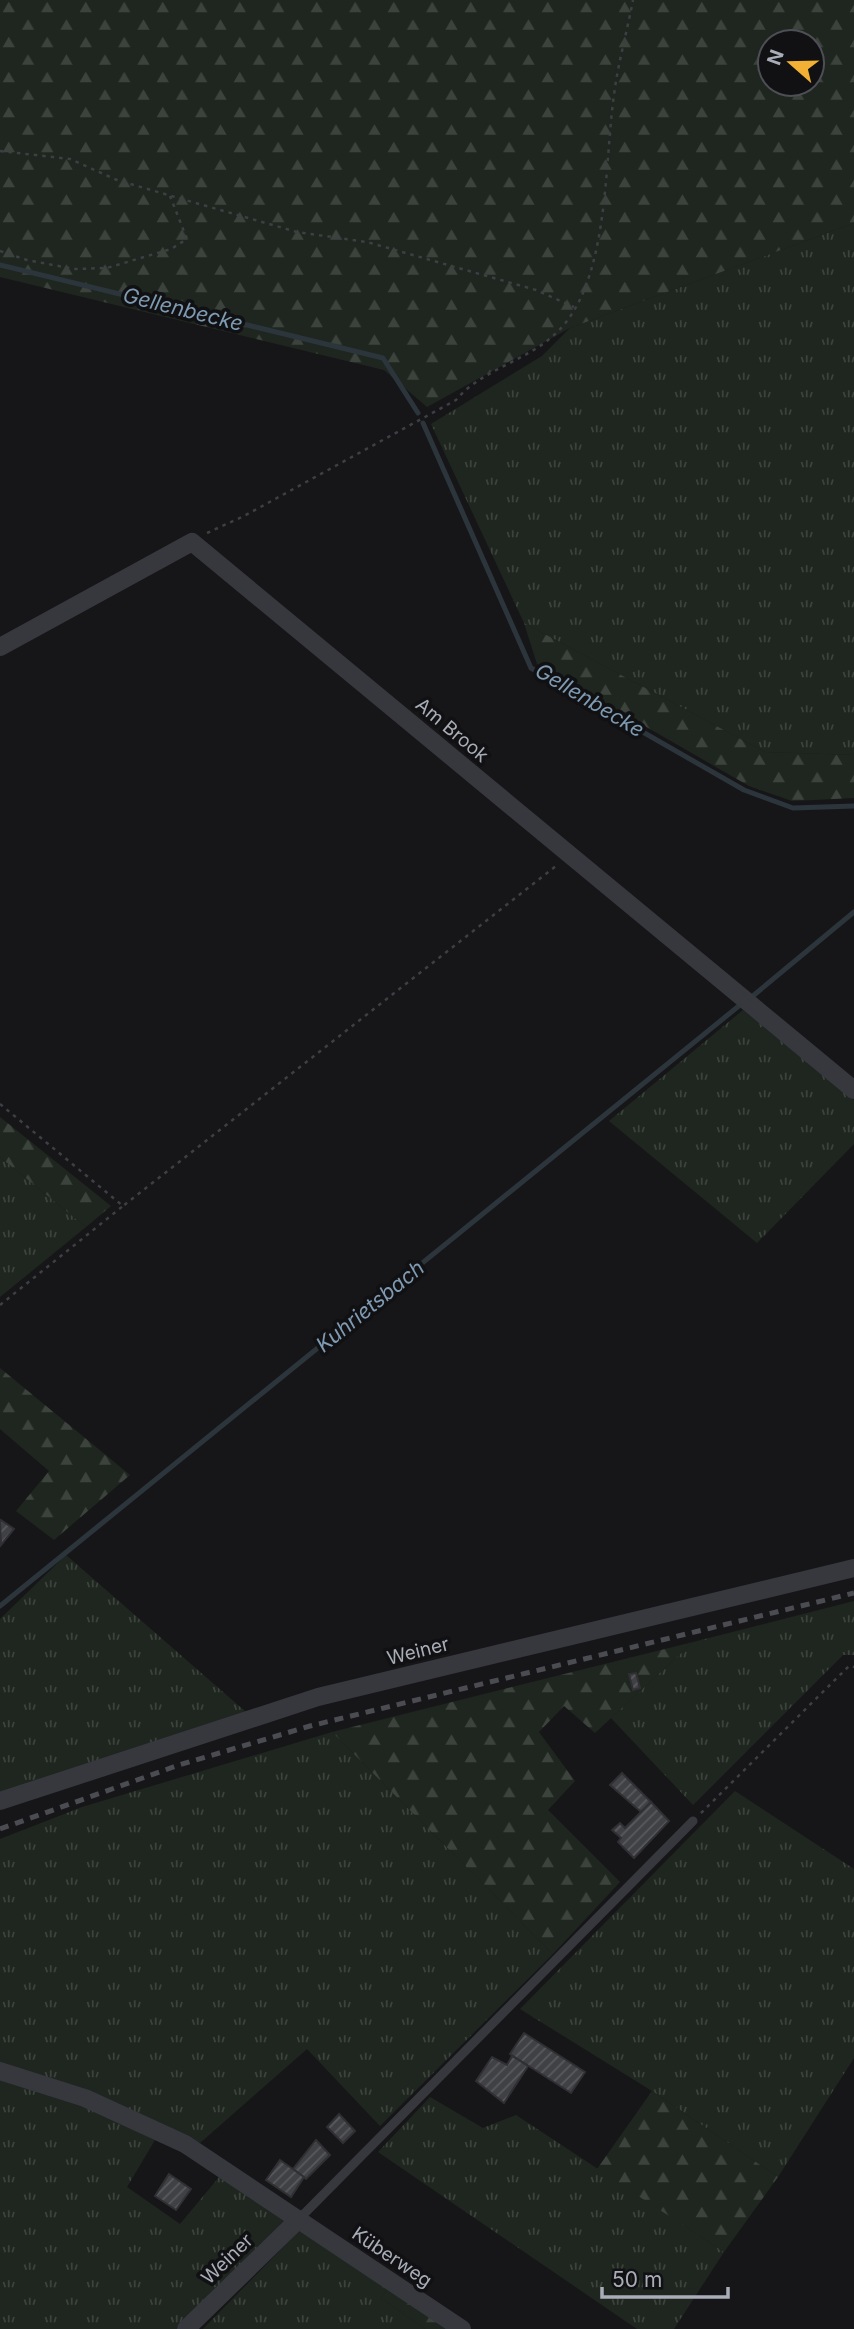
<svg xmlns="http://www.w3.org/2000/svg" width="854" height="2329" viewBox="0 0 854 2329" font-family="Inter,sans-serif">
<style>
.grass{fill:url(#grass-tufts)}
.forest{fill:url(#forest-firs);fill-rule:evenodd}
.lines{fill:none;stroke-linecap:round;stroke-linejoin:round}
.stream{stroke:#2c353c;stroke-width:5}
.building{fill:url(#building-hatch);stroke:#303034;stroke-width:2}
.path{stroke:#3d3f44;stroke-width:2.5;stroke-dasharray:3.5 5;stroke-linecap:butt}
.lane{stroke:#37383d;stroke-width:9}
.street{stroke:#37383d;stroke-width:18}
.rail{stroke:#4a4c52;stroke-width:5;stroke-dasharray:9 7;stroke-linecap:butt}
.labels{text-anchor:middle;dominant-baseline:central;stroke-width:7;stroke-linejoin:round;paint-order:stroke}
.street-label{font-size:19px;fill:#a8adb8;stroke:#111113}
.water-label{font-size:21px;font-style:italic;fill:#7f9bb3;stroke:#111113}
</style>
<defs>
<pattern id="grass-tufts" width="24" height="20" patternUnits="userSpaceOnUse" patternTransform="scale(1.75)"><rect width="24" height="20" fill="#1e261f"/><path d="M3 7l-1-3M5 7V3M7 7l1-3M15 17l-1-3M17 17v-4M19 17l1-3" fill="none" stroke="#3c433d"/></pattern>
<pattern id="forest-firs" width="22" height="20" patternUnits="userSpaceOnUse" patternTransform="scale(1.75)"><rect width="22" height="20" fill="#1e261f"/><path d="M5 1l3.5 6h-7zM16 11l3.5 6h-7z" fill="#3c433d"/></pattern>
<pattern id="building-hatch" width="6" height="6" patternUnits="userSpaceOnUse" patternTransform="scale(1.75)"><rect width="6" height="6" fill="#404145"/><path d="M-1 1l2-2M0 6l6-6M5 7l2-2" fill="none" stroke="#595a5e"/></pattern>
</defs>
<rect width="100%" height="100%" fill="#161618"/>
<g class="grass">
<polygon points="854,223 854,755 765,752 524,623 431,424 542,356 570,328"/>
<polygon points="743,1010 854,1100 854,1144 757,1243 609,1121"/>
<polygon points="0,1157 86,1227 0,1297"/>
<polygon points="66,1555 246,1712 0,1793 0,1619"/>
<polygon points="854,1601 854,1655 843,1655 693,1805 611,1718 693,1642"/>
<polygon points="332,1732 553,1954 380,2126 307,2049 200,2143 83,2088 0,2063 0,1839 82,1807"/>
<polygon points="735,1791 854,1869 854,2058 778,2177 652,2091 520,2009"/>
<polygon points="0,2079 82,2104 155,2140 127,2187 180,2224 220,2176 286,2221 181,2329 0,2329"/>
<polygon points="430,2097 483,2128 516,2115 724,2252 674,2329 637,2329 378,2152"/>
<polygon points="299,2231 387,2289 381,2298 425,2329 203,2329"/>
</g>
<g class="forest">
<path d="M0 0H854V223L570 328 427 407 384 370 0 277ZM770 42H812V84H770Z"/>
<polygon points="524,623 765,752 854,755 854,798 792,801 749,786 537,664"/>
<polygon points="0,1117 111,1206 86,1227 0,1157"/>
<polygon points="0,1368 130,1475 54,1540 16,1511 49,1471 0,1429"/>
<polygon points="693,1642 595,1733 564,1706 539,1732 575,1781 548,1810 620,1882 553,1954 332,1732"/>
<polygon points="652,2091 778,2177 724,2252 597,2169"/>
<polygon points="387,2289 447,2329 425,2329 381,2298"/>
</g>
<g class="lines">
<g class="stream">
<polyline points="0,265 383,358 418,413"/>
<polyline points="423,423 531,668 744,790 793,808 854,806"/>
<polyline points="754,995 854,912"/>
<polyline points="0,1606 740,1005"/>
</g>
</g>
<g class="building">
<polygon points="1,1520 14,1529 1,1545 0,1522"/>
<polygon points="636,1673 640,1688 633,1690 629,1674"/>
<polygon points="622,1773 651,1802 641,1812 610,1785"/>
<polygon points="651,1802 669,1821 634,1858 618,1842 621,1838 612,1830 620,1823 625,1828"/>
<polygon points="524,2033 585,2072 571,2093 510,2054"/>
<polygon points="512,2056 528,2066 504,2103 476,2081 492,2057 507,2065"/>
<polygon points="339,2114 355,2131 343,2143 327,2127"/>
<polygon points="316,2140 330,2155 306,2179 293,2169"/>
<polygon points="280,2160 304,2177 291,2197 266,2180"/>
<polygon points="169,2174 191,2189 176,2210 155,2196"/>
</g>
<g class="lines">
<g class="path">
<polyline points="0,151 70,159 117,180 168,195 297,232 367,242 536,290 574,307"/>
<polyline points="0,251 27,260 74,269 107,268 171,249 187,239 170,196"/>
<path d="M207 533 244 516 456 400C481 370 526 361 554 335 610 286 604 163 614 95 618 63 627 32 633 0"/>
<polyline points="0,1104 123,1206 556,866"/>
<polyline points="0,1305 123,1206"/>
<polyline points="701,1813 849,1666 854,1667"/>
</g>
<polyline class="lane" points="299,2219 693,1821"/>
<g class="street">
<polyline points="0,647 192,542 854,1090"/>
<polyline points="0,1801 318,1697 854,1568"/>
<polyline points="0,2071 85,2098 185,2144 462,2329"/>
<polyline points="186,2329 299,2219"/>
</g>
<polyline class="rail" points="0,1829 179,1765 310,1726 854,1593"/>
</g>
<g class="labels">
<g class="street-label">
<text transform="translate(452 730) rotate(40)">Am Brook</text>
<text transform="translate(418 1651) rotate(-14)">Weiner</text>
<text transform="translate(392 2257) rotate(34)">Küberweg</text>
<text transform="translate(227 2259) rotate(-44)">Weiner</text>
</g>
<g class="water-label">
<text transform="translate(183 309) rotate(14)">Gellenbecke</text>
<text transform="translate(590 700) rotate(31)">Gellenbecke</text>
<text transform="translate(370 1306) rotate(-39)">Kuhrietsbach</text>
</g>
</g>
<g transform="translate(791 63) rotate(290)"><circle r="33" fill="#111113" stroke="#4d4f55" stroke-width="2"/>
<path d="M0-5L12 26L0 18L-12 26Z" fill="#f2b134"/>
<text y="-10" font-size="19" font-weight="bold" text-anchor="middle" fill="#a8adb8">N</text>
</g>
<path d="M602 2287v10h126v-10" fill="none" stroke="#a8adb8" stroke-width="3.5"/>
<text x="612" y="2287" font-size="21" fill="#a8adb8" stroke="#111113" stroke-width="5" paint-order="stroke">50 m</text>
</svg>
